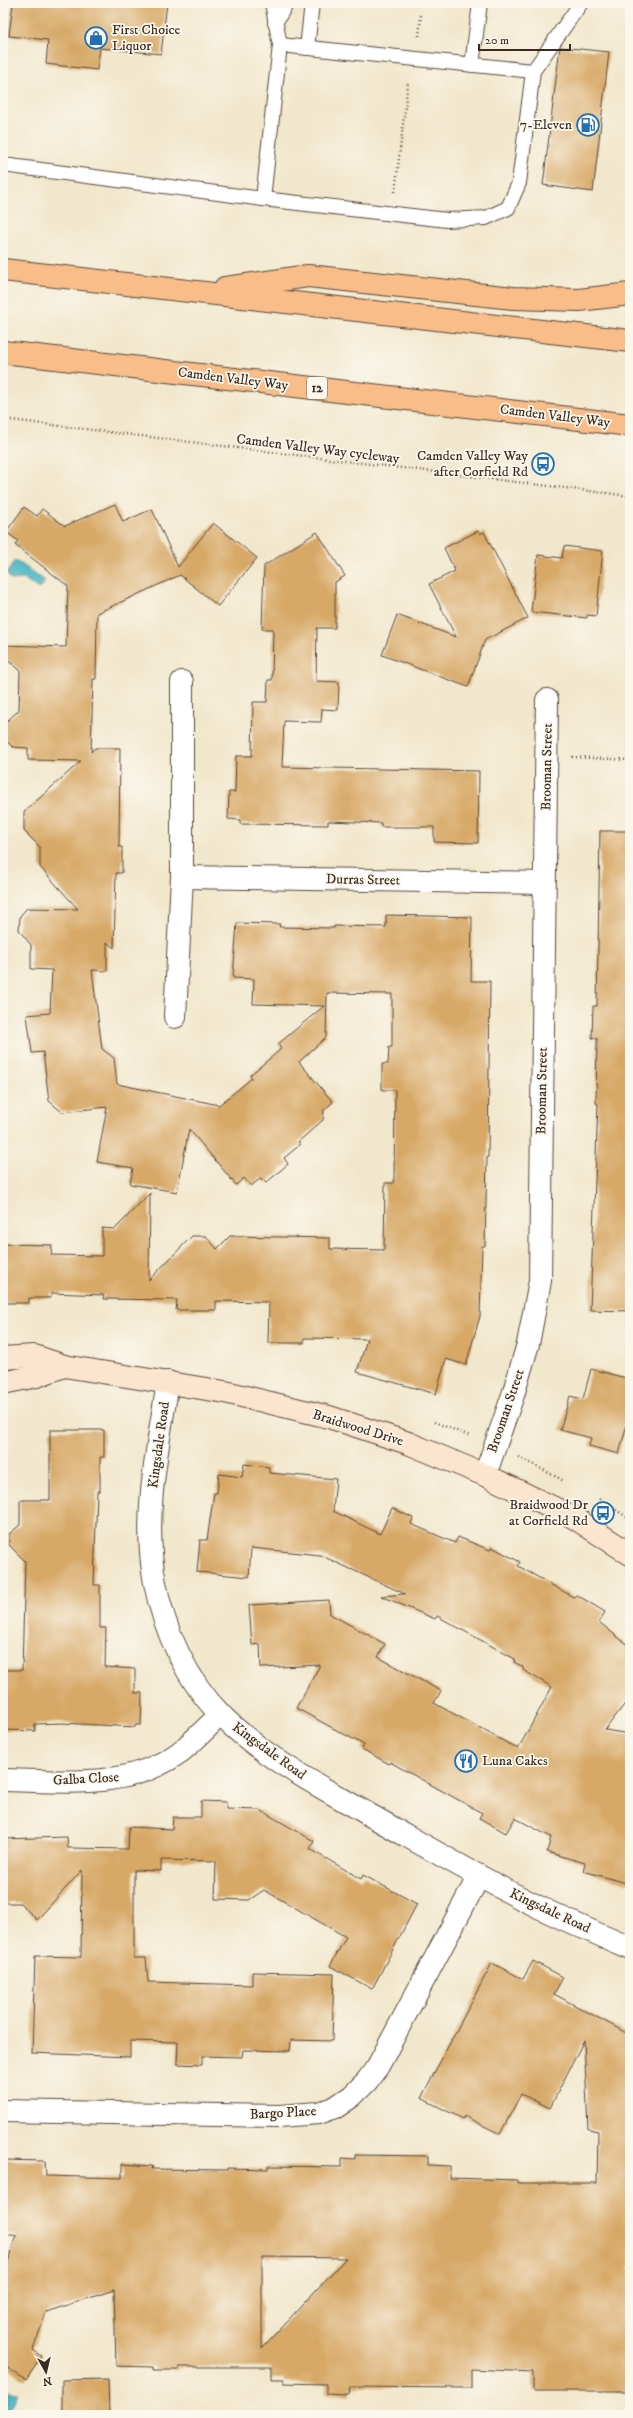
<svg xmlns="http://www.w3.org/2000/svg" width="633" height="2418" viewBox="0 0 633 2418" font-family="'IM FELL DW Pica',serif">
<style>
.water{fill:#47b6c1;stroke:#417070}
.building{fill:#d7a866;fill-rule:evenodd}
.lines{fill:none;stroke-linecap:round;stroke-linejoin:round}
.lane-casing{stroke:#564638;stroke-width:16}
.street-casing{stroke:#564638;stroke-width:24}
.secondary-casing{stroke:#564638;stroke-width:24}
.primary-casing{stroke:#564638;stroke-width:24}
.path{stroke:#564638;stroke-width:2.5;stroke-dasharray:1 3;stroke-linecap:butt}
.lane{stroke:#fff;stroke-width:14}
.street{stroke:#fff;stroke-width:22}
.secondary{stroke:#fce5cf;stroke-width:22}
.primary{stroke:#f8bd88;stroke-width:22}
.labels{text-anchor:middle;dominant-baseline:central;stroke-width:3.5;stroke-linejoin:round;paint-order:stroke}
.shield{fill:#fbf7ec;stroke:#75685c;stroke-width:1}
.shield-label{font-size:13px;font-weight:bold;fill:#3b2a1e}
.poi-label{font-size:14px;fill:#3b2a1e;stroke:#fbf7ec;text-anchor:end}
.street-label{font-size:14px;fill:#3b2a1e;stroke:#fbf7ec}
</style>
<rect width="100%" height="100%" fill="#fbf7ec"/>
<filter id="ink" filterUnits="userSpaceOnUse"><feTurbulence type="fractalNoise" baseFrequency=".025" numOctaves="2"/><feDisplacementMap in="SourceGraphic" scale="8" xChannelSelector="R" yChannelSelector="G"/><feConvolveMatrix kernelMatrix="1 2 1 2 8 2 1 2 1" color-interpolation-filters="sRGB"/></filter>
<filter id="wash" filterUnits="userSpaceOnUse"><feTurbulence type="fractalNoise" baseFrequency=".012" numOctaves="4" result="noise"/><feDisplacementMap in="SourceGraphic" scale="16" xChannelSelector="R" yChannelSelector="G"/><feGaussianBlur stdDeviation="0.9" result="paint"/><feColorMatrix in="noise" values="0 0 0 0 0 0 0 0 0 0 0 0 0 0 0 0 0 1.4 0 .05"/><feComposite in="paint" operator="in"/></filter>
<g filter="url(#wash)">
<rect width="100%" height="100%" fill="#f1e7cc"/>
<g class="water">
<polygon points="15,560 44,580 44,583 39,589 24,579 11,580 7,573"/>
<polygon points="4,2389 8,2389 18,2393 8,2415 3,2415"/>
</g>
<g id="blocks">
<g class="building">
<polygon points="13,3 167,3 161,54 100,48 97,70 46,64 48,40 9,36"/>
<polygon points="560,47 609,52 593,192 543,185"/>
<polygon points="115,504 123,522 152,509 178,567 213,523 257,558 218,606 180,575 97,613 96,679 93,679 91,752 95,748 120,748 119,847 122,847 122,873 116,873 114,948 107,942 107,971 92,970 102,1049 114,1058 117,1084 219,1105 252,1078 250,1075 281,1049 278,1044 324,1006 253,1004 254,979 233,978 237,923 280,924 279,927 334,928 334,926 386,927 386,915 472,917 471,981 490,981 488,1157 487,1157 485,1246 482,1246 480,1316 466,1365 446,1359 436,1394 357,1372 367,1339 304,1338 304,1343 268,1343 269,1302 216,1301 216,1310 176,1310 177,1300 103,1299 104,1295 51,1293 51,1298 29,1298 29,1303 3,1303 3,1244 52,1245 51,1255 102,1256 102,1228 115,1229 150,1193 149,1280 192,1236 206,1236 217,1249 230,1236 330,1238 330,1249 384,1250 385,1183 394,1183 395,1090 382,1090 382,1064 388,1064 389,1047 392,1047 392,994 327,993 326,1037 299,1062 333,1102 324,1110 323,1120 298,1142 301,1144 284,1158 288,1164 266,1183 261,1178 251,1186 244,1178 236,1185 189,1129 177,1192 130,1184 133,1168 97,1162 107,1107 62,1112 49,1101 43,1052 32,1053 27,1015 50,1013 52,970 31,969 31,945 19,930 20,916 27,908 78,909 40,867 40,847 24,831 24,812 81,761 28,760 28,748 13,747 5,740 6,722 19,710 20,670 3,657 3,645 66,647 68,586 15,545 18,541 6,532 24,507 37,516 42,509 65,526"/>
<polygon points="478,531 480,534 484,532 528,618 485,640 468,687 382,655 397,615 456,637 429,584 455,571 444,548"/>
<polygon points="317,532 345,576 335,582 335,628 317,628 316,681 339,682 338,710 322,709 321,722 284,721 282,767 479,771 478,843 434,842 434,827 381,827 381,823 328,821 328,825 240,824 240,820 228,819 229,792 235,792 236,756 252,756 253,702 267,702 268,680 272,680 273,629 262,629 264,566"/>
<polygon points="564,546 603,551 596,616 587,615 587,618 531,612 538,555 562,558"/>
<polygon points="600,831 630,831 630,1311 590,1310 598,1104 596,1103 597,1038 592,1038 593,1006 597,1006"/>
<polygon points="591,1369 630,1379 630,1413 619,1454 589,1446 591,1438 560,1430 570,1396 583,1399"/>
<polygon points="50,1430 104,1430 104,1457 100,1457 100,1491 97,1491 94,1585 100,1585 100,1628 106,1628 105,1667 135,1669 135,1693 142,1693 141,1725 135,1725 135,1727 62,1723 35,1724 35,1731 3,1730 3,1686 6,1686 6,1670 22,1670 25,1561 9,1545 9,1534 20,1525 20,1500 50,1500"/>
<polygon points="244,1464 269,1467 269,1473 336,1479 333,1511 380,1534 392,1508 413,1518 411,1524 455,1543 458,1537 490,1550 492,1547 520,1562 518,1566 575,1598 577,1595 605,1612 599,1622 630,1647 630,1697 605,1730 630,1734 630,1884 583,1871 585,1863 547,1852 551,1837 515,1818 506,1833 479,1818 482,1813 390,1762 389,1764 362,1749 364,1745 296,1708 320,1665 261,1668 260,1644 252,1645 249,1605 329,1600 330,1614 385,1644 378,1657 441,1691 434,1703 518,1749 552,1687 523,1670 523,1667 514,1662 515,1659 437,1616 435,1619 381,1596 405,1594 320,1555 251,1548 249,1577 197,1572 200,1540 207,1540 214,1493 217,1493 219,1474 242,1477"/>
<polygon points="201,1801 226,1802 226,1809 260,1810 314,1841 310,1849 361,1879 363,1875 417,1904 372,1989 330,1966 346,1937 264,1890 249,1900 215,1899 216,1861 161,1860 161,1871 134,1870 134,1958 146,1958 148,1982 252,1985 252,1972 334,1974 332,2041 291,2040 290,2051 243,2050 242,2057 202,2056 202,2065 177,2064 178,2042 130,2041 130,2057 32,2053 35,1956 81,1957 82,1870 37,1920 20,1903 3,1903 3,1839 67,1837 68,1848 128,1849 129,1827 172,1829 173,1817 201,1817"/>
<path d="M533 1961 563 1977 554 1994 630 2035V2391H533V2372L471 2369V2388L350 2387 349 2395 326 2394V2384L284 2383V2379H271V2367H179V2370H154V2367L116 2366 114 2290 46 2312 33 2350 42 2356 26 2380 3 2365V2279L16 2235H3V2160L45 2161 46 2176 122 2178V2164L153 2166 152 2169 227 2170V2168L268 2169V2166L342 2167V2158L355 2159V2155L428 2156V2165L450 2166V2178L517 2180V2183H597L598 2131 588 2129 584 2040 550 2108 521 2094 500 2134 464 2116 463 2119 421 2098 492 1963 523 1979ZM262 2257 346 2258 262 2348Z"/>
<polygon points="108,2379 109,2415 62,2415 62,2380"/>
</g>
</g>
</g>
<g filter="url(#ink)">
<use href="#blocks" fill-opacity="0" stroke="#564638" stroke-width="1"/>
<g class="lines">
<g class="lane-casing">
<g id="lane">
<polyline points="272,3 280,45"/>
<polyline points="275,23 287,3"/>
<polyline points="307,48 312,3"/>
<polyline points="472,65 480,3"/>
<polyline points="3,165 263,199 447,220 486,218 508,208 519,183 533,71 581,3"/>
<polyline points="263,199 280,45 533,71"/>
</g>
</g>
<g class="street-casing">
<g id="street">
<polyline points="182,877 544,883"/>
<polyline points="175,1017 182,877 182,682"/>
<path d="M168 1382C158 1447 142 1517 155 1583 164 1630 187 1681 221 1715 262 1757 318 1785 368 1814 427 1847 486 1882 547 1911 574 1924 602 1936 630 1948"/>
<polyline points="485,1475 513,1395 528,1344 540,1281 547,700"/>
<path d="M3 1780C62 1781 129 1790 180 1752 194 1741 207 1727 220 1715"/>
<polyline points="3,2111 279,2116 319,2113 336,2107 352,2096 367,2081 378,2066 479,1876"/>
</g>
</g>
<g class="secondary-casing">
<g id="secondary">
<polyline points="3,1358 34,1356 64,1366 225,1392 329,1417 408,1443 485,1475 573,1517 630,1554"/>
<polyline points="3,1383 37,1376 64,1366"/>
</g>
</g>
<g class="primary-casing">
<g id="primary">
<polyline points="3,270 630,341"/>
<polyline points="225,288 308,276 513,298 579,300 630,294"/>
<polyline points="3,352 630,425"/>
</g>
</g>
<g class="path">
<polyline points="419,36 421,15"/>
<polyline points="395,192 408,82"/>
<polyline points="3,419 630,496"/>
<polyline points="572,757 630,760"/>
<polyline points="434,1422 470,1436"/>
<polyline points="519,1457 564,1481"/>
<polyline points="599,1499 630,1519"/>
</g>
<use href="#lane" class="lane"/>
<use href="#street" class="street"/>
<use href="#secondary" class="secondary"/>
<use href="#primary" class="primary"/>
</g>
</g>
<defs>
<g id="shop-ring" transform="scale(1.15)"><circle r="9.5" fill="#fbf7ec" stroke="#1f6fb2" stroke-width="1.5"/><path d="M-5-2.5h2.3a2.7 3.5 0 0 1 5.4 0H5L5.5 6h-11ZM-1.5-2.5h3a1.5 2.3 0 0 0-3 0Z" fill="#1f6fb2"/></g>
<g id="fuel-ring" transform="scale(1.15)"><circle r="9.5" fill="#fbf7ec" stroke="#1f6fb2" stroke-width="1.5"/><path d="M-5.5-6h7V0h2V4h1.3V-2.5L3-4.5l.8-.8L6-3V5H2.5V1h-1V6h-7ZM-4.2-4.7v3.2H.2V-4.7Z" fill="#1f6fb2"/></g>
<g id="bus-ring" transform="scale(1.15)"><circle r="9.5" fill="#fbf7ec" stroke="#1f6fb2" stroke-width="1.5"/><path d="M-5-6H5V4H4V6H2V4H-2V6H-4V4H-5ZM-3.5-4V0h7V-4ZM-3.5 1.2v1.5H-2V1.2ZM2 1.2v1.5H3.5V1.2Z" fill="#1f6fb2"/></g>
<g id="restaurant-ring" transform="scale(1.15)"><circle r="9.5" fill="#fbf7ec" stroke="#1f6fb2" stroke-width="1.5"/><path d="M-5-6h1v4h1v-4h1v4h1v-4h1v5L-1.5 .5V6h-2V.5L-5-1ZM5-6V6H3V1.5H1.5Q1.5-4 5-6Z" fill="#1f6fb2"/></g>
</defs>
<g fill-rule="evenodd">
<use href="#shop-ring" x="96" y="38"/>
<use href="#fuel-ring" x="588" y="125"/>
<use href="#bus-ring" x="543" y="464"/>
<use href="#bus-ring" x="603" y="1513"/>
<use href="#restaurant-ring" x="466" y="1761"/>
</g>
<g class="labels">
<rect class="shield" x="307" y="377" width="20" height="22" rx="3"/>
<g class="shield-label">
<text x="317" y="388">12</text>
</g>
<g class="poi-label">
<text x="112" y="30" text-anchor="start">First Choice<tspan x="112" dy="16">Liquor</tspan></text>
<text x="572" y="125">7-Eleven</text>
<text x="528" y="456">Camden Valley Way<tspan x="528" dy="16">after Corfield Rd</tspan></text>
<text x="588" y="1505">Braidwood Dr<tspan x="588" dy="16">at Corfield Rd</tspan></text>
<text x="482" y="1761" text-anchor="start">Luna Cakes</text>
</g>
<g class="street-label">
<text transform="translate(233 379) rotate(7)">Camden Valley Way</text>
<text transform="translate(555 416) rotate(7)">Camden Valley Way</text>
<text transform="translate(318 449) rotate(7)">Camden Valley Way cycleway</text>
<text transform="translate(547 767) rotate(-89)">Brooman Street</text>
<text transform="translate(363 880) rotate(1)">Durras Street</text>
<text transform="translate(542 1091) rotate(-89)">Brooman Street</text>
<text transform="translate(506 1411) rotate(-71)">Brooman Street</text>
<text transform="translate(358 1428) rotate(17)">Braidwood Drive</text>
<text transform="translate(159 1445) rotate(-82)">Kingsdale Road</text>
<text transform="translate(269 1751) rotate(36)">Kingsdale Road</text>
<text transform="translate(86 1779) rotate(-3)">Galba Close</text>
<text transform="translate(550 1911) rotate(25)">Kingsdale Road</text>
<text transform="translate(283 2113) rotate(-3)">Bargo Place</text>
</g>
</g>
<rect width="633" height="2418" fill="none" stroke="#fbf7ec" stroke-width="16"/>
<g transform="translate(46 2372) rotate(172)" stroke="#fbf7ec" stroke-width="3" paint-order="stroke">
<path d="M0-3L7 15L0 10L-7 15Z" fill="#3b2a1e"/>
<text y="-6" font-size="11" font-weight="bold" text-anchor="middle" fill="#3b2a1e">N</text>
</g>
<path d="M479 44v6h91v-6" fill="none" stroke="#3b2a1e" stroke-width="2"/>
<text x="485" y="44" font-size="12" fill="#3b2a1e" stroke="#fbf7ec" stroke-width="3" paint-order="stroke">20 m</text>
</svg>
